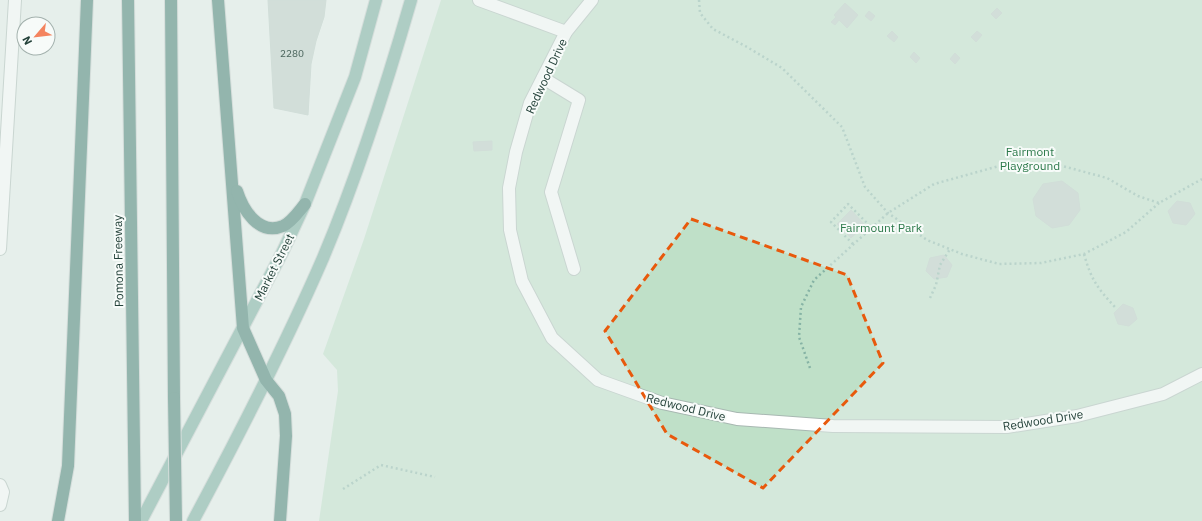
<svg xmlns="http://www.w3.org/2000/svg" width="1202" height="521" viewBox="0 0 1202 521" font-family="'IBM Plex Sans',sans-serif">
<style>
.green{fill:#bfe0c8}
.building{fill:#bbcac4;stroke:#b8c9c2}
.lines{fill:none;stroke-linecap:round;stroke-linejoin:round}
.minor-casing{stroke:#a8b8b2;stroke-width:14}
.major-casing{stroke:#c2cac8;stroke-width:14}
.highway-casing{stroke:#c2cac8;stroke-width:14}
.path{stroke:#86b3a5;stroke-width:2.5;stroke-dasharray:2 3;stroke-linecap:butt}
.minor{stroke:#fff;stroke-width:12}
.major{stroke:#6aa596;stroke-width:12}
.highway{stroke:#2f6f62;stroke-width:12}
.highway-bridge-casing{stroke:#c2cac8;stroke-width:14;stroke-linecap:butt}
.highway-bridge{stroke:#2f6f62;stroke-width:12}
.marked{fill:none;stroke:#e8590c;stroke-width:3;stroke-dasharray:8 5;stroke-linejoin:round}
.labels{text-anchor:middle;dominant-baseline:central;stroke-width:4;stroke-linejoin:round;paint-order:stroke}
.number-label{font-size:10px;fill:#4a645c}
.street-label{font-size:12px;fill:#24423a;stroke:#f7fbf9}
.park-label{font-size:12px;fill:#2d7a4b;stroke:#f7fbf9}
</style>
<rect width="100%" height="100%" fill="#e6efeb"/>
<polygon class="green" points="441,0 1202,0 1202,521 319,521 338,391 337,370 323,354 364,239"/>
<g class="building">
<polygon points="268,0 326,0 324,17 316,41 311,64 308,115 274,108"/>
<polygon points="845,3 858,15 847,28 839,20 835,25 831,22 836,17 834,15"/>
<polygon points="997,8 1002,13 996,19 991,14"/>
<polygon points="869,11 875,16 871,21 865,16"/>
<polygon points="892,31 898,37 894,42 887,36"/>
<polygon points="977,31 982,35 976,42 971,37"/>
<polygon points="914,52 920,58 916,63 910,57"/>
<polygon points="955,53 960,58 955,64 950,59"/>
<polygon points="492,141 492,150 474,151 473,142"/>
<polygon points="1062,181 1078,193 1080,210 1069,225 1052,228 1036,216 1033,199 1043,184"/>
<polygon points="1177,201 1190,203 1195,214 1186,225 1173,223 1168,211"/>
<polygon points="851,210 865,225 851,238 837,224"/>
<polygon points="944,255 952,265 947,277 934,279 926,271 930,258"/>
<polygon points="1123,304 1133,308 1137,319 1129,326 1118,324 1114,313"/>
</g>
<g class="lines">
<g class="minor-casing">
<g id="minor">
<polyline points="479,0 566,32"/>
<polyline points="592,0 566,32 530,103 516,152 509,188 510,230 522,281 552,338 598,380 662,403 737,419 833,426 1007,427 1077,416 1163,394 1202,374"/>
<polyline points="543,78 579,100 551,192 574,269"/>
<polyline points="0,249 15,0"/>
<polyline points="0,485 3,492 0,505"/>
</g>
</g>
<g class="major-casing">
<g id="major">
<polyline points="141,521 282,253 305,204 355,77 376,0"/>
<path d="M193 521C239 435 284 348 323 258 358 175 386 87 411 0"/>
</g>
</g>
<g class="highway-casing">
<g id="highway">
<polyline points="128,0 135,521"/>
<polyline points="171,0 174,398"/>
<polyline points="218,0 243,328 266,380 279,396 285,414 286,436 280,521"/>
<path d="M237 191C243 210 259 236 283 226 292 222 299 211 305 204"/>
<polyline points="58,521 68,466 87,0"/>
</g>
</g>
<g class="path">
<polyline points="699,0 700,13 713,29 747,47 782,68 842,127 865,187 888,213 927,240 962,254 999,264 1041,263 1084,254 1126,232 1159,203"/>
<polyline points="853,244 831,222 848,204 872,228"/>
<path d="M1084 254C1091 279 1097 288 1115 307"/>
<polyline points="930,298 936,285 940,265 950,249"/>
<polyline points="810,368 799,337 801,307 814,280 888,213 934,184 999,166 1055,164 1107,178 1138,196 1159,203 1202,179"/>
<polyline points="343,489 381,465 435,477"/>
</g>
<use href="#minor" class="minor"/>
<use href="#major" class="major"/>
<use href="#highway" class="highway"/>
<g class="highway-bridge-casing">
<polyline id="highway-bridge" points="174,398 176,521"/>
</g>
<use href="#highway-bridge" class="highway-bridge"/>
</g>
<path d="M0 0H1202V521H0ZM691 219 847 275 883 363 763 488 667 434 605 331Z" fill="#e6efeb" fill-opacity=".55" fill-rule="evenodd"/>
<path class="marked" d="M691 219 847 275 883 363 763 488 667 434 605 331Z"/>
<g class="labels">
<g class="number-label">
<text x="292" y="53">2280</text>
</g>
<g class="street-label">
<text transform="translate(546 76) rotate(-65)">Redwood Drive</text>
<text transform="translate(118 261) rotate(-91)">Pomona Freeway</text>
<text transform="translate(274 267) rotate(-63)">Market Street</text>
<text transform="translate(686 407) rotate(14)">Redwood Drive</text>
<text transform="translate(1043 420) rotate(-9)">Redwood Drive</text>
</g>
<g class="park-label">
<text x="1030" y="151">Fairmont<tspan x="1030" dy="14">Playground</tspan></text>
<text x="881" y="227">Fairmount Park</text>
</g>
</g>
<g transform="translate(36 36) rotate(242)"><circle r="19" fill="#f7fbf9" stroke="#a3b1ad"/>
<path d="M0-3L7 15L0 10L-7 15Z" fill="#f4845f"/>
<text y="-6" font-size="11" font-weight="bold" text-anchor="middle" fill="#24423a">N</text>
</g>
</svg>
